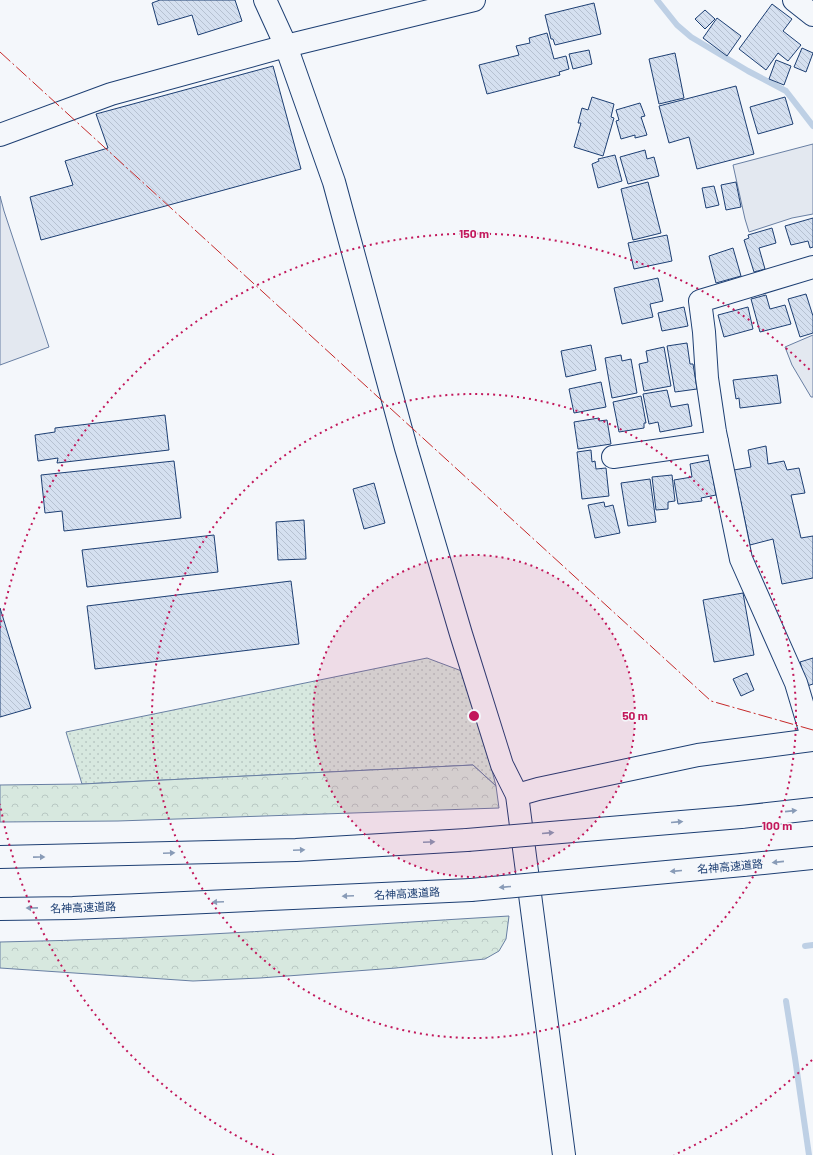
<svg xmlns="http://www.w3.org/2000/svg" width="813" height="1155" viewBox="0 0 813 1155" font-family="Barlow,'Noto Sans JP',sans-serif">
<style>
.grass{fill:url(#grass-dots);stroke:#687fa3}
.forest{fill:url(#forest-crowns);stroke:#687fa3}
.parking{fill:#e3e8f0;stroke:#687fa3}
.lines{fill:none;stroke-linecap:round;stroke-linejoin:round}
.stream{stroke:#bed0e5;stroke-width:6}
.building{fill:url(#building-back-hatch);stroke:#1d3f73}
.minor-casing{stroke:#1d3f73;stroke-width:24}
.highway-casing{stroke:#1d3f73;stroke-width:24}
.minor{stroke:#f4f7fb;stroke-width:22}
.highway{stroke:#f4f7fb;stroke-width:22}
.highway-bridge-casing{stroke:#1d3f73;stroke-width:24;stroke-linecap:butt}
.highway-bridge{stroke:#f4f7fb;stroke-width:22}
.power{stroke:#c62828;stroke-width:1;stroke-dasharray:14 3 2 3;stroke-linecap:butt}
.oneway{fill:#889bb7}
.ring{fill:none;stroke:#c2185b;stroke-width:2;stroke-dasharray:2 4}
.labels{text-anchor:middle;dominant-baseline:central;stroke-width:3;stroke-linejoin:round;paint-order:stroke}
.street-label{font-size:11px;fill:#1d3f73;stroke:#f4f7fb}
.centre{fill:#c2185b;stroke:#f4f7fb;stroke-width:2}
.ring-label{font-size:12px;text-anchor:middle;font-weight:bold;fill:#c2185b;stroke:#f4f7fb;stroke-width:3;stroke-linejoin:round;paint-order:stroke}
</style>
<defs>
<pattern id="grass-dots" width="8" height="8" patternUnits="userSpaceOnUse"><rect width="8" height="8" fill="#d7e8df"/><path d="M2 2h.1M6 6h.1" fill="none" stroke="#b8c8c3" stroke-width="1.8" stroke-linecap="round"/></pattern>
<pattern id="forest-crowns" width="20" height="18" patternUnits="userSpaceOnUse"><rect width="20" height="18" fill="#d7e8df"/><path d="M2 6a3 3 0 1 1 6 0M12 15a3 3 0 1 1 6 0" fill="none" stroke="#b8c8c3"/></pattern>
<pattern id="building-back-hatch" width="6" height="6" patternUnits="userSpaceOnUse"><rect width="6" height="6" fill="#d5e0f0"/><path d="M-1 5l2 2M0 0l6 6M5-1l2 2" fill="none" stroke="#b6c1d1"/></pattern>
</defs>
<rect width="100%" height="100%" fill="#f4f7fb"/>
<polygon class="grass" points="427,658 467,673 496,786 473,765 82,784 66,732"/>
<g class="forest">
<polygon points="473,765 496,786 499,808 118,821 0,822 0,785 82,784"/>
<path d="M509 916 506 939 499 951 485 959 396 968 260 978 193 981 0 968V942C170 939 339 926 509 916Z"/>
</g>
<g class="parking">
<polygon points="813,144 813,214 792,218 749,232 745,219 733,165"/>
<polygon points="0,196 4,211 49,347 0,365"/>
<polygon points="813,335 813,397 811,397 792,365 785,347"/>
</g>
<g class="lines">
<g class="stream">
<polyline points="657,0 677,25 691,37 748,71 786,91 813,126"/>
<polyline points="805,946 813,945"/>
<polyline points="786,1001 795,1058 809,1155"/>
</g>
</g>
<g class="building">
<polygon points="160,0 235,0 242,21 198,35 192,15 158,25 152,3"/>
<polygon points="594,3 601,34 555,45 553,39 551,39 545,15"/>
<polygon points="772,4 792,19 783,31 801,45 788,61 778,53 766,70 739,49"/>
<polygon points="705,10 715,19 705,29 695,19"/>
<polygon points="717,18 741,36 727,56 703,38"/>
<polygon points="547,33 554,59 566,56 569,69 559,72 560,75 487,94 479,65 519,55 516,46 530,43 529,38"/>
<polygon points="802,48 813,53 806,72 794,67"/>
<polygon points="589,50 592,64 573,69 569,54"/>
<polygon points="675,53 684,98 659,104 649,59"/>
<polygon points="776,60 791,66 784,85 769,79"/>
<polygon points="273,66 301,169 41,240 30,197 73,185 65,161 108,148 96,114"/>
<polygon points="736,86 754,154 697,169 689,137 669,143 659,106"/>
<polygon points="592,97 614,104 611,117 614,118 603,156 574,147 581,123 578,123 582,108 588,110"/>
<polygon points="785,97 793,124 758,134 750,107"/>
<polygon points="640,103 645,116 641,117 647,135 635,138 635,135 621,139 616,121 619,120 616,110"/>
<polygon points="645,150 647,159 654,157 659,176 628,184 620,157"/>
<polygon points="615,155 622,181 598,188 592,164 599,161 598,159"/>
<polygon points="648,182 661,233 633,240 621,189"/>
<polygon points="736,182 741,207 726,210 721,185"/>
<polygon points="714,186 719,205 706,208 702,188"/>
<polygon points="813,218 813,247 810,248 808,241 791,245 785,226"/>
<polygon points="772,228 776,243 759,248 765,269 754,272 744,240 749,238 748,235"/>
<polygon points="667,235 672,261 634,269 628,243"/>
<polygon points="733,248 741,276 716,283 709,256"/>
<polygon points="658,278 663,301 650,304 653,317 622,324 614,288"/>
<polygon points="806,294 813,316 813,333 800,337 788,299"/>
<polygon points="766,295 770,309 785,305 791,324 760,332 751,299"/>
<polygon points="684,307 688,326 662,331 658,313"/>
<polygon points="748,307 753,329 724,337 718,315"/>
<polygon points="687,343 690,364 693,364 697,389 675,392 667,346"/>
<polygon points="591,345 596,370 566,377 561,351"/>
<polygon points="664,347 671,386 644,391 639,364 648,362 646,351"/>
<polygon points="621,355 622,361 631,359 637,393 612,398 605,358"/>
<polygon points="777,375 781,403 740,408 739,398 736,399 733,380"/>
<polygon points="601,382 606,407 574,413 569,389"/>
<polygon points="667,390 671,407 688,404 692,426 660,432 658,422 649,424 643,394"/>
<polygon points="641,396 646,423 644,423 644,428 619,432 613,402"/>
<polygon points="165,415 169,450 57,463 58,458 38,461 35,435 55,432 55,428"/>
<polygon points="599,418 599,421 607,420 611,444 578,449 574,422"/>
<polygon points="766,446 768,464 784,461 787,470 799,468 805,493 791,495 801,538 813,536 813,578 782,584 773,539 750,545 734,470 751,467 748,450"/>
<polygon points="591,450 592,462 595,461 596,469 606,468 609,496 582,499 577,452"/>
<polygon points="710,460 716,495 701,498 702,501 678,504 674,480 692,477 690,464"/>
<polygon points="174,461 181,518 64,531 62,511 45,513 41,475"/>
<polygon points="672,475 675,501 668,502 668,509 656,510 652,477"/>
<polygon points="650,479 656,522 628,526 621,483"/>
<polygon points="374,483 385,523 364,529 353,489"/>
<polygon points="604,502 605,507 613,505 620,533 595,538 588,505"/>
<polygon points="304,520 306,559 278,560 276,522"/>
<polygon points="214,535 218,572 87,587 82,550"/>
<polygon points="291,581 299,644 95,669 87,606"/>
<polygon points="743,593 754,655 714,662 703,600"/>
<polygon points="0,608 31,708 0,717"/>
<polygon points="813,658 813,684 807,686 800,662"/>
<polygon points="747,673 754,690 741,696 733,679"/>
</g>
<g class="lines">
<g class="minor-casing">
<g id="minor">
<polyline points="265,0 286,46 334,182 406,448 461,634 502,765 517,795 564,1155"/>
<polyline points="794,0 813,15"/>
<polyline points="0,135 111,94 286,46 474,0"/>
<polyline points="613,457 717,442"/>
<polyline points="813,740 796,683 741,559 715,432 707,378 704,332 700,301 813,267"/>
<polyline points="517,795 538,789 698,755 813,740"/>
</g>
</g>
<g class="highway-casing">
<g id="highway">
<polyline points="741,817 813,809"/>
<polyline points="0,857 296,850 467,840"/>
<polyline points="743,865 813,858"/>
<polyline points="0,909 73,908 471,890"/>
</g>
</g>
<use href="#minor" class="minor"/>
<use href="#highway" class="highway"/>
<g class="highway-bridge-casing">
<g id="highway-bridge">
<polyline points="467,840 741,817"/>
<polyline points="471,890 743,865"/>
</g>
</g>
<use href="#highway-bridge" class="highway-bridge"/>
<polyline class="power" points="0,52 711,701 813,730"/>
</g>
<defs><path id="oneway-solid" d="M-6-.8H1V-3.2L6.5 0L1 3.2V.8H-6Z"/></defs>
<g class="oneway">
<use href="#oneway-solid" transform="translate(791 811) rotate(-6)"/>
<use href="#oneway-solid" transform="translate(677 822) rotate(-5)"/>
<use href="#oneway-solid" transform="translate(548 833) rotate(-5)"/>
<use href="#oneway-solid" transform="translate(429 842) rotate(-3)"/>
<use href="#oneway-solid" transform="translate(299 850) rotate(-3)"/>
<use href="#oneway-solid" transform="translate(169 853) rotate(-2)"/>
<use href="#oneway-solid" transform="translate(39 857) rotate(-1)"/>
<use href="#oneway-solid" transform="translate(778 862) rotate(174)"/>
<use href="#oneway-solid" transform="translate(676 871) rotate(175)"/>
<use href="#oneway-solid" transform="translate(505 887) rotate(175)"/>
<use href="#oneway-solid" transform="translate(348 896) rotate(177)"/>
<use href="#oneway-solid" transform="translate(218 902) rotate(177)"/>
<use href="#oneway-solid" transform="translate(32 908) rotate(179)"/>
</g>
<circle cx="474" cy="716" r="161" fill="#c2185b" fill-opacity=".12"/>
<g class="ring">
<circle cx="474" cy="716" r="161"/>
<circle cx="474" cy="716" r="322"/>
<path d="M812 1060A482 482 0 0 1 674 1155M274 1155A482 482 0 0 1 0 804M0 628A482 482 0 0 1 812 372"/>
</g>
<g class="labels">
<g class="street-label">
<text transform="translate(730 866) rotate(-5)">名神高速道路</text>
<text transform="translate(407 893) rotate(-3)">名神高速道路</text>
<text transform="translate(83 907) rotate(-2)">名神高速道路</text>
</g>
</g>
<circle cx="474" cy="716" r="6" class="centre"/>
<g class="ring-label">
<text x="474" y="238">150 m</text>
<text x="635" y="720">50 m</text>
<text x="777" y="830">100 m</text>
</g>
</svg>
